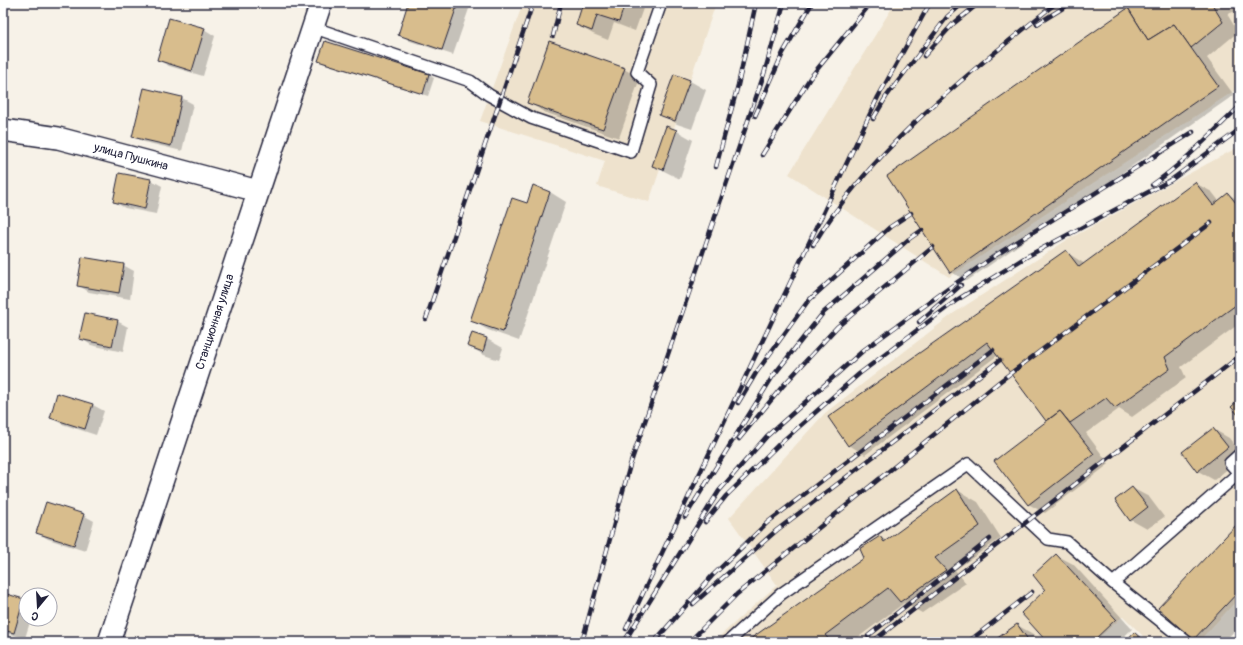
<svg xmlns="http://www.w3.org/2000/svg" width="1243" height="645" viewBox="0 0 1243 645" font-family="Pangolin,sans-serif">
<style>
.built{fill:#eee2cd}
.shadow{fill:#0003}
.building{fill:#d8bd8d;stroke:#22223b}
.lines{fill:none;stroke-linecap:round;stroke-linejoin:round}
.lane-casing{stroke:#22223b;stroke-width:14}
.street-casing{stroke:#22223b;stroke-width:24}
.lane{stroke:#fff;stroke-width:11}
.street{stroke:#fff;stroke-width:21}
.rail-casing{stroke:#22223b;stroke-width:4.5}
.rail{stroke:#fff;stroke-width:3;stroke-dasharray:9;stroke-linecap:butt}
.labels{text-anchor:middle;dominant-baseline:central;stroke-width:3;stroke-linejoin:round;paint-order:stroke}
.street-label{font-size:12px;fill:#22223b;stroke:#fff}
</style>
<rect width="100%" height="100%" fill="#f7f2e8"/>
<filter id="ink" filterUnits="userSpaceOnUse"><feTurbulence type="fractalNoise" baseFrequency=".025" numOctaves="2"/><feDisplacementMap in="SourceGraphic" scale="8" xChannelSelector="R" yChannelSelector="G"/><feConvolveMatrix kernelMatrix="1 2 1 2 8 2 1 2 1" color-interpolation-filters="sRGB"/></filter>
<g filter="url(#ink)">
<g class="built">
<polygon points="523,3 716,3 649,202 597,186 605,161 480,121"/>
<polygon points="895,3 1240,3 1240,87 949,277 789,174"/>
<polygon points="1240,146 1240,597 1198,642 1149,642 1123,616 1094,642 713,642 777,585 729,518 825,413 954,313 1067,240"/>
</g>
<g class="shadow">
<polygon points="410,3 471,3 453,55 410,41 399,34"/>
<polygon points="584,3 645,3 635,31 614,23 608,40 593,34 577,25"/>
<polygon points="1126,3 1240,3 1240,10 1227,14 1238,32 1207,58 1234,95 967,281 951,272 889,176 1129,8"/>
<polygon points="204,29 215,36 203,76 169,66 158,60"/>
<polygon points="325,42 429,75 434,78 428,96 325,64 319,61"/>
<polygon points="624,69 640,78 619,138 544,112 528,102"/>
<polygon points="675,75 690,81 706,90 692,129 677,124 661,114"/>
<polygon points="144,89 182,98 193,104 182,151 144,142 133,136"/>
<polygon points="677,131 693,140 680,179 654,166"/>
<polygon points="120,174 151,180 162,186 156,214 125,208 114,202"/>
<polygon points="1195,183 1212,192 1219,201 1228,194 1240,201 1240,323 1181,367 1186,378 1132,417 1119,409 1086,433 1109,464 1045,513 1028,504 1047,422 998,355 865,455 849,445 1066,252 1085,264"/>
<polygon points="533,187 550,192 566,202 519,341 488,330 472,321 527,204"/>
<polygon points="123,265 134,271 130,299 89,292 78,285"/>
<polygon points="117,321 128,327 123,352 91,345 80,338"/>
<polygon points="472,334 487,339 503,348 499,360 484,355 468,346"/>
<polygon points="93,405 104,411 96,435 62,424 51,418"/>
<polygon points="1213,429 1229,438 1240,452 1240,459 1214,480 1198,471"/>
<polygon points="1132,488 1149,497 1164,517 1147,529 1131,520"/>
<polygon points="957,490 978,502 1001,538 955,570 966,583 922,613 904,603 852,642 747,642 866,558 880,537 887,541"/>
<polygon points="83,515 94,521 85,551 48,539 38,533"/>
<polygon points="1240,522 1240,625 1224,642 1198,642 1160,608"/>
<polygon points="1056,555 1073,564 1132,629 1118,642 1049,642"/>
<polygon points="3,594 26,601 26,619 31,619 25,638 3,632"/>
<polygon points="1017,625 1033,634 1039,642 994,642"/>
<polygon points="1134,633 1145,640 1148,642 1126,642"/>
<polygon points="1240,637 1240,642 1235,642"/>
</g>
<g class="building">
<polygon points="408,3 458,3 442,50 398,35"/>
<polygon points="583,3 625,3 619,22 597,15 592,31 576,25"/>
<polygon points="1125,3 1217,3 1212,4 1223,22 1191,48 1174,24 1148,40"/>
<polygon points="1128,8 1148,40 1174,24 1218,86 950,273 887,176"/>
<polygon points="169,18 205,28 192,71 157,60"/>
<polygon points="325,41 429,74 423,94 318,61"/>
<polygon points="549,41 625,68 603,129 527,103"/>
<polygon points="674,74 690,80 675,121 659,115"/>
<polygon points="144,88 182,97 171,146 132,137"/>
<polygon points="666,126 677,130 663,170 652,166"/>
<polygon points="119,173 151,179 145,209 113,202"/>
<polygon points="1195,182 1213,205 1228,193 1240,208 1240,302 1165,357 1170,369 1115,408 1106,398 1070,423 1060,411 1046,421 987,342 848,446 828,417 1066,250 1079,267"/>
<polygon points="533,185 550,192 503,332 470,321 512,198 527,203"/>
<polygon points="82,257 124,264 119,293 77,286"/>
<polygon points="85,313 118,320 112,346 79,339"/>
<polygon points="472,333 487,338 483,352 467,346"/>
<polygon points="57,393 93,404 85,429 50,418"/>
<polygon points="1240,399 1240,417 1231,407"/>
<polygon points="1060,411 1094,454 1028,505 994,461"/>
<polygon points="1213,428 1228,447 1197,472 1182,452"/>
<polygon points="1132,487 1148,507 1130,521 1115,500"/>
<polygon points="957,489 980,526 935,558 946,570 900,602 888,588 825,635 831,642 746,642 864,558 860,549 880,536 884,542"/>
<polygon points="46,502 84,514 74,545 36,533"/>
<polygon points="1240,521 1240,590 1193,640 1158,608"/>
<polygon points="1056,554 1116,619 1092,642 1047,642 1021,613 1045,590 1033,575"/>
<polygon points="3,593 24,599 14,633 3,630"/>
<polygon points="1017,624 1029,641 1028,642 992,642"/>
<polygon points="1134,632 1145,642 1125,642"/>
</g>
<g class="lines">
<g class="lane-casing">
<g id="lane">
<polyline points="312,27 470,81 489,95 531,118 631,152 651,85 637,72 661,3"/>
<polyline points="1113,583 1239,473 1230,463 1240,454"/>
<polyline points="728,642 781,594 968,464 1048,539 1067,542 1113,583 1187,642"/>
</g>
</g>
<g class="street-casing">
<g id="street">
<polyline points="3,130 58,138 258,191"/>
<polyline points="109,642 321,3"/>
</g>
</g>
<use href="#lane" class="lane"/>
<use href="#street" class="street"/>
<g class="rail-casing">
<g id="rail">
<polyline points="1037,24 1071,3"/>
<polyline points="553,36 561,3"/>
<polyline points="924,56 953,24 979,3"/>
<polyline points="755,116 783,53 812,3"/>
<polyline points="873,119 886,97 947,17 963,3"/>
<polyline points="762,155 810,78 871,3"/>
<polyline points="716,167 738,85 756,3"/>
<path d="M1152 185C1185 162 1212 133 1240 106"/>
<path d="M813 245C873 147 968 74 1056 3"/>
<polyline points="426,319 533,3"/>
<polyline points="919,322 961,285"/>
<polyline points="738,403 756,373 808,301 890,227 911,213"/>
<polyline points="739,439 782,387 837,327 933,247"/>
<polyline points="685,517 773,376 823,313 909,239 922,230"/>
<polyline points="705,522 726,496 777,446 859,374 957,300 1026,257 1171,180 1240,129"/>
<polyline points="693,604 777,530 1000,360"/>
<polyline points="626,629 878,97 930,3"/>
<polyline points="868,636 990,539"/>
<polyline points="582,642 630,465 764,74 784,3"/>
<polyline points="624,642 719,491 767,436 865,349 949,288 996,255 1193,132"/>
<polyline points="654,642 712,576 768,522 993,350"/>
<polyline points="689,642 737,594 999,382 1211,223"/>
<polyline points="872,642 1240,356"/>
<polyline points="968,642 1032,592"/>
</g>
</g>
<use href="#rail" class="rail"/>
</g>
</g>
<g class="labels">
<g class="street-label">
<text transform="translate(131 157) rotate(15)">улица Пушкина</text>
<text transform="translate(215 322) rotate(-72)">Станционная улица</text>
</g>
</g>
<rect width="1243" height="645" fill="none" stroke="#fff" stroke-width="16"/>
<rect x="8" y="8" width="1227" height="629" fill="none" stroke="#22223b" stroke-width="1.5" filter="url(#ink)"/>
<g transform="translate(38 607) rotate(198)"><circle r="19" fill="#ffffff" stroke="#a7a7b1"/>
<path d="M0-3L7 15L0 10L-7 15Z" fill="#22223b"/>
<text y="-6" font-size="11" font-weight="bold" text-anchor="middle" fill="#22223b">С</text>
</g>
</svg>
